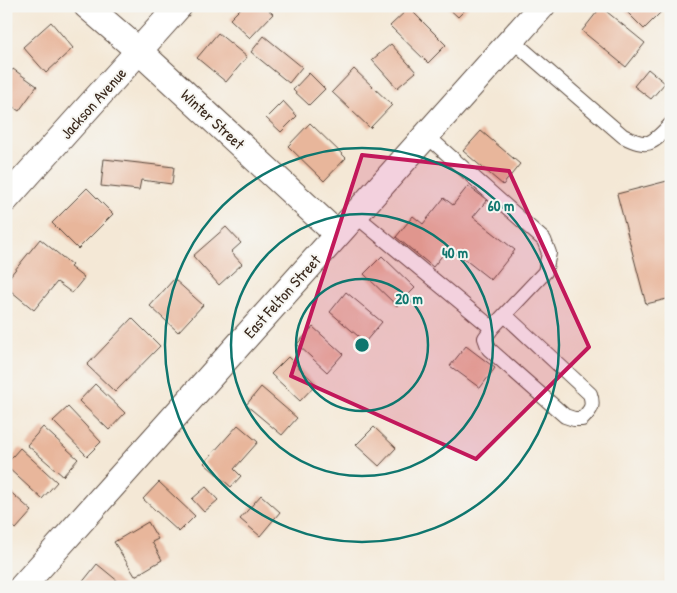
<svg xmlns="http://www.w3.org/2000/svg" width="677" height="593" viewBox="0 0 677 593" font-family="'Patrick Hand',sans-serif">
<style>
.building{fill:#e8b69b}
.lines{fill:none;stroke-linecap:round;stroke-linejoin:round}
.service-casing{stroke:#57463a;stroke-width:16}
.minor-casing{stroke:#57463a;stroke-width:28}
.service{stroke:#fff;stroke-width:14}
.minor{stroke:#fff;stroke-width:26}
.marked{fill:#c2185b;fill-opacity:0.2;stroke:#c2185b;stroke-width:4;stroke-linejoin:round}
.ring{fill:none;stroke:#0f766e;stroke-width:2.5}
.labels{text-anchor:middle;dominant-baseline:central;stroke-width:4;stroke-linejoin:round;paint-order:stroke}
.street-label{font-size:16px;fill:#3b2a1e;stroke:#f6f6f2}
.centre{fill:#0f766e;stroke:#f6f6f2;stroke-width:2.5}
.ring-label{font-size:15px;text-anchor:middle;font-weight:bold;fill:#0f766e;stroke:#f6f6f2;stroke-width:4;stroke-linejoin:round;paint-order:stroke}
</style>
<rect width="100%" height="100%" fill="#f6f6f2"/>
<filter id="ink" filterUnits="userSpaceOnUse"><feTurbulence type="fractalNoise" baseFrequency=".02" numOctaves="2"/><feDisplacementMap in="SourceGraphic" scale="10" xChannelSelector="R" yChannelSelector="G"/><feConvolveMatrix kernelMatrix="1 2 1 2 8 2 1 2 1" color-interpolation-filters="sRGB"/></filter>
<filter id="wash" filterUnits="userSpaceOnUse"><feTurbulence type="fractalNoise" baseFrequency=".0096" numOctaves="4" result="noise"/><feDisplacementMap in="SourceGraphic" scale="20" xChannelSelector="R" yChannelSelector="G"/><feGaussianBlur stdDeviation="1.12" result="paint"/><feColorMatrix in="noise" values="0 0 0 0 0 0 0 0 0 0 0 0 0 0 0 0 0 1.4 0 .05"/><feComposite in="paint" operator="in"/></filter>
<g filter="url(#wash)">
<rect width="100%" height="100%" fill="#f4e8d6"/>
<g id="blocks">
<g class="building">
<polygon points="243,6 264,6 273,14 250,38 230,19"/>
<polygon points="446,6 469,6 458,17"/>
<polygon points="621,6 659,6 663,10 644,29"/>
<polygon points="601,7 645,43 626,67 582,31"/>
<polygon points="409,8 446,45 428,63 390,26"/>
<polygon points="51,22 73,48 46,73 23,47"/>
<polygon points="218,33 247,57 226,82 197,58"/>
<polygon points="264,36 302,67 289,83 251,52"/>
<polygon points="391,44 416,72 397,88 372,60"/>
<polygon points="13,69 37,86 19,111 6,102 6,78"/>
<polygon points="354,69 392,105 370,128 332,92"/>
<polygon points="648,69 665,83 651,99 634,86"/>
<polygon points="309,73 325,89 309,105 293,90"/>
<polygon points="283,101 297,116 281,132 266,118"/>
<polygon points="310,123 346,158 324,181 288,146"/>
<polygon points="481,131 520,164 503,185 463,151"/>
<polygon points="104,159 174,167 172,184 141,180 139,190 101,186"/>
<polygon points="671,180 671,298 646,304 617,194"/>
<polygon points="468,186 487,200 473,217 515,250 491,280 449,247 433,267 396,237 413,216 423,224 444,198 453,205"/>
<polygon points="87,188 113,214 78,249 52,223"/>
<polygon points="226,227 241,243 231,252 242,264 219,285 193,256"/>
<polygon points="40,239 72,265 70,267 84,278 72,293 57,282 34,310 6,287 6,281"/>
<polygon points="382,256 415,288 397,306 364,274"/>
<polygon points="174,279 203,305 178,332 150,306"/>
<polygon points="346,292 382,322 365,342 330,312"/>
<polygon points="132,318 160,346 115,392 87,365"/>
<polygon points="313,327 343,354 327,372 297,344"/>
<polygon points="466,346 495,368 480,388 450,366"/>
<polygon points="288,357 316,384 300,401 271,374"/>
<polygon points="95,384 125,413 109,430 79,401"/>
<polygon points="261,387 297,418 282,435 246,405"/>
<polygon points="68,407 101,442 87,456 53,421"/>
<polygon points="238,425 258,442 234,469 241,476 231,487 204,463"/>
<polygon points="43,427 78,459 63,476 27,445"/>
<polygon points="374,427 396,448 379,466 356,445"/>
<polygon points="20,448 57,482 42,499 6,466 6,464"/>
<polygon points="159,482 195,516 179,532 143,499"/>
<polygon points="206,487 218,500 204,512 192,499"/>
<polygon points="6,488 32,511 16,529 6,521"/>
<polygon points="261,495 280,512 260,536 240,519"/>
<polygon points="148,522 158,539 152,542 162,560 135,576 114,542"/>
<polygon points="97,564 125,587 85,587 81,584"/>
</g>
</g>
</g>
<g filter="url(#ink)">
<use href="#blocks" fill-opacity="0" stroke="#57463a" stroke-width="1"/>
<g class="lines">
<g class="service-casing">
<g id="service">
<path d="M512 40 623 136C649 149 652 144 671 124"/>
<path d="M426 135 544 240 549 253 545 272 492 328 485 338 489 349 565 416 574 419H582C591 410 594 406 590 394L505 315"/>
<polyline points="355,215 492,328"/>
</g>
</g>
<g class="minor-casing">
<g id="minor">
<polyline points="87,6 139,51 337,234"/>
<polyline points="6,199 179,6"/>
<polyline points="22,587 542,6"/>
</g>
</g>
<use href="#service" class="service"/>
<use href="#minor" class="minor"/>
</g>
</g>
<path class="marked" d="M362 155 509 171 589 347 476 459 291 376Z"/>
<g class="ring">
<circle cx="362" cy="345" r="66"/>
<circle cx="362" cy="345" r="131"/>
<circle cx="362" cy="345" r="197"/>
</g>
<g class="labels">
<g class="street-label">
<text transform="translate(93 103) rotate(-48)">Jackson Avenue</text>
<text transform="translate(213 119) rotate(43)">Winter Street</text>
<text transform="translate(282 296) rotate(-48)">East Felton Street</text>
</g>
</g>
<circle cx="362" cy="345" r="8" class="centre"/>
<g class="ring-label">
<text x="501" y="211">60 m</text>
<text x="455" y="258">40 m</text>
<text x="409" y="304">20 m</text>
</g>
<rect width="677" height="593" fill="none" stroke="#f6f6f2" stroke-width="25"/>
</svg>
